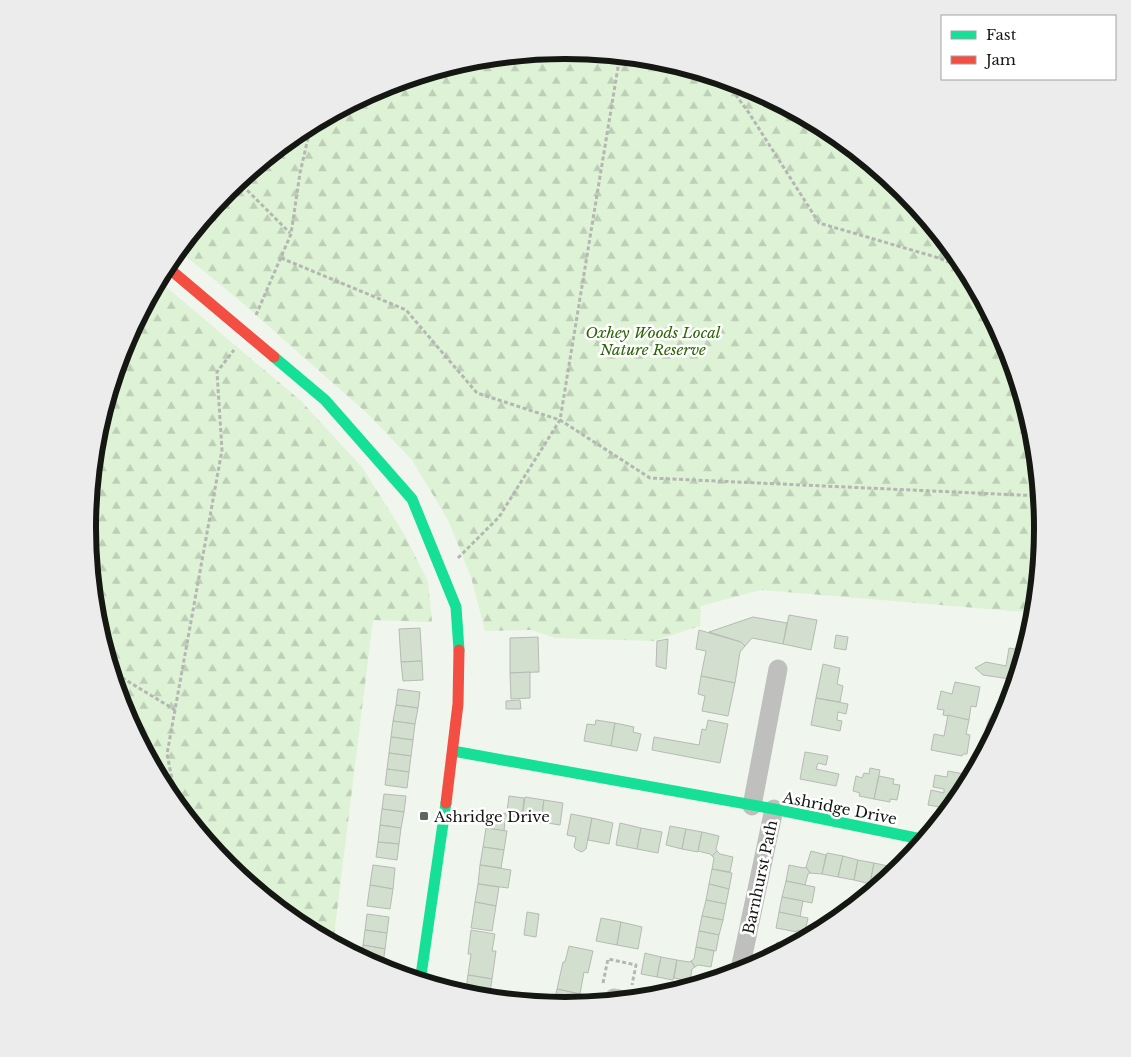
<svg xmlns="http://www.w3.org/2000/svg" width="1131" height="1057" viewBox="0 0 1131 1057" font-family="'Libre Baskerville',serif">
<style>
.forest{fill:url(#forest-firs)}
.building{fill:#d2dece;stroke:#b6bab4}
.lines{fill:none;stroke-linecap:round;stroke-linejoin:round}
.path{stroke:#b4b7b2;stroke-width:3;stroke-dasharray:4 2.5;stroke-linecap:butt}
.street{stroke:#bfc0be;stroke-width:19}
.fast{stroke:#16e098;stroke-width:11}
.jam{stroke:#f24e42;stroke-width:11}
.poi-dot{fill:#61655f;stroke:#fff;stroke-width:2}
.labels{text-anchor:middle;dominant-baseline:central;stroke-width:5;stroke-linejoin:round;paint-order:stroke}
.park-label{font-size:15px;font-style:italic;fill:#2d6506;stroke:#fff}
.street-label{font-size:15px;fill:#141712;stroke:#fff}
.poi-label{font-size:15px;fill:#141712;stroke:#fff;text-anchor:start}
.rim{fill:none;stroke:#141712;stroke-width:6}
</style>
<defs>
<pattern id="forest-firs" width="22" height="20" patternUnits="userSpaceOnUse" patternTransform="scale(1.25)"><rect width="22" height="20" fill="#def2d6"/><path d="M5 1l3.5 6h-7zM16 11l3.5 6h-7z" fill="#becfb7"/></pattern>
</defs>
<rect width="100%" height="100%" fill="#f0f6ee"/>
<g class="forest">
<polygon points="565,50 659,59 749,87 832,131 904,190 964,263 1008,346 1035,435 1044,529 1036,613 761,590 701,606 700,626 654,641 555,638 531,630 485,631 471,577 448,520 412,460 369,415 239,300 178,250 227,190 300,130 383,86 472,59"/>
<polygon points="158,280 301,401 362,467 404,534 428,581 432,622 373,620 333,944 299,926 227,867 167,794 123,711 96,622 87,528 96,435 124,345"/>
</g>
<g class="building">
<polygon points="789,615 817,620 811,650 783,644"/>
<polygon points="753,617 787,623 783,644 752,638 745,646 741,642 709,632"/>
<polygon points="420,628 422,661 401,662 399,629"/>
<polygon points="699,630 741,642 745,646 740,652 735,683 701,676 706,651 696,649"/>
<polygon points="836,635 848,637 846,650 834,648"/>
<polygon points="538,637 539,672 510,673 510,638"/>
<polygon points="668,639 666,669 656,666 657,641"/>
<polygon points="1009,648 1026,651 1017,680 983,675 975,668 986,662 1006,666"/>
<polygon points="422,661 423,680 403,681 401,662"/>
<polygon points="823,664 840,668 837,684 843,686 840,702 816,698"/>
<polygon points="530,672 530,698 511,699 510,673"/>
<polygon points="701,676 735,683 728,716 702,711 705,696 698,694"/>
<polygon points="955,682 980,687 976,707 971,706 969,720 943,715 944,710 937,709 941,691 952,694"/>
<polygon points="398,689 420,692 418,708 396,705"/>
<polygon points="816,698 848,704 846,714 838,712 837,720 842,721 840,731 811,725"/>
<polygon points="520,700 521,709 506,709 506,701"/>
<polygon points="396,705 418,708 415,724 393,721"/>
<polygon points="948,715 969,720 966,734 970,735 967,754 963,754 962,756 931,750 934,734 944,736"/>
<polygon points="596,720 615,723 611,746 584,741 587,724 595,725"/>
<polygon points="708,720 728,724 720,763 652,750 654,737 699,745 702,729 706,730"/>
<polygon points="393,721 415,724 413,740 391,737"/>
<polygon points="615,723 634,727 633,732 641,734 637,751 611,746"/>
<polygon points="391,737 413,740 411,756 389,753"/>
<polygon points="805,752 828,756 826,765 818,763 816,769 839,774 836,786 800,779"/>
<polygon points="389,753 411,756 409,772 387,769"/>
<polygon points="870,768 880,770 874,799 859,796 860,793 853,791 856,776 862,778 864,773 869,774"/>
<polygon points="387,769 409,772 407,788 385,785"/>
<polygon points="948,771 964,774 959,800 951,809 928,805 931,790 944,793 944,789 933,787 935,775 947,777"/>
<polygon points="879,776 894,779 893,784 900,785 897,800 890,799 890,802 874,799"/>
<polygon points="384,794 406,796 404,812 382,809"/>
<polygon points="509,796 524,798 522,818 511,816 508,818 505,813 507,811"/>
<polygon points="525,797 544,800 541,822 522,819"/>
<polygon points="544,800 563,803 560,825 541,822"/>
<polygon points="382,809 404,812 401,828 380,825"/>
<polygon points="490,813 501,815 505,813 508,818 505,821 504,831 487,829"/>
<polygon points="571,814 592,818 586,849 582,852 577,850 574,847 576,837 567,835"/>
<polygon points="592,818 613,823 609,844 588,840"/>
<polygon points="620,823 641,828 637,849 616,845"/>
<polygon points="380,825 401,828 399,844 378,842"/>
<polygon points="670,826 686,829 682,849 666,845"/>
<polygon points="486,828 507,831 504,850 483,847"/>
<polygon points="641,828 662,832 658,853 637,849"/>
<polygon points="686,829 702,832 698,852 682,849"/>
<polygon points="702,832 719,836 716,849 717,851 712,856 710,854 698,851"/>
<polygon points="378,842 399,844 397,860 376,857"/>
<polygon points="483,847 504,850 501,868 480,865"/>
<polygon points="717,851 720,854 733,857 730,872 712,869 714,858 712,856"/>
<polygon points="811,851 826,855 822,874 810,873 806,867"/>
<polygon points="827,853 843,856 838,877 822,874"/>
<polygon points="843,856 858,860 854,880 838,877"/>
<polygon points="858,860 874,863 870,884 854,880"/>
<polygon points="874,863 902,869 881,886 870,884"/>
<polygon points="373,865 395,868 393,889 370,885"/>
<polygon points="480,865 511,870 508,888 478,884"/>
<polygon points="789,865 804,868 806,867 810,873 808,874 805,885 786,881"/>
<polygon points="712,869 732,873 729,889 709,884"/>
<polygon points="786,881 815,887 812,903 782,897"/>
<polygon points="478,884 499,887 496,906 475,902"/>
<polygon points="709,884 729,889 726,904 706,900"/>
<polygon points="370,885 393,889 390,909 367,906"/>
<polygon points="782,897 803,901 800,917 779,912"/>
<polygon points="706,900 726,904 723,920 702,916"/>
<polygon points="475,902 496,906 492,931 471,928"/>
<polygon points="527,912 539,914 536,937 524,935"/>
<polygon points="779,912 808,918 805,932 797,930 797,932 776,928"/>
<polygon points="367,914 389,917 387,933 365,930"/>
<polygon points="702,916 723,920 719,935 699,931"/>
<polygon points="601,918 621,922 617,945 596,941"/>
<polygon points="621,922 642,927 638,949 617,945"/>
<polygon points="365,930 387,933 385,949 363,945"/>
<polygon points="471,930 495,934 492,951 496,951 492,979 468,975 471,954 468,954"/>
<polygon points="699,931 719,935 716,951 696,947"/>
<polygon points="777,942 795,946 774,957"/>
<polygon points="363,945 385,949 383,964 367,962 361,959"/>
<polygon points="569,946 593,951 588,973 584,972 580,994 557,989 563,962 565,962"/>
<polygon points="696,947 714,951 711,967 698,965 695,967 691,961 694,959"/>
<polygon points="645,953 661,957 657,977 641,974"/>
<polygon points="661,957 677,960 673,980 657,977"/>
<polygon points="677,960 689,962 691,961 695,967 692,969 690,981 674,978"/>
<polygon points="468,975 492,979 489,999 465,996"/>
<polygon points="557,989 580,994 577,1006 554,1006"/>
</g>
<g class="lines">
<g class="path">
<polyline points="724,79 749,113 819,223 939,258 967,270"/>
<polyline points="238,181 290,233"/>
<polyline points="281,258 406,310 477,393 560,420 650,478 1041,496"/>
<polyline points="256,315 291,234 300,173 311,125"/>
<polyline points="458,558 499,517 560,420 620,55"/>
<polyline points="111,671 175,710"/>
<polyline points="175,803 176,799 167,754 222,450 217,372 234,350"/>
<polyline points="603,983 608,959 636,965 632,985"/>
</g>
<g class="street">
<path d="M993 739C995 727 997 719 1007 712"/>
<polyline points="752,806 778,669"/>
<polyline points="739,974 774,809"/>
<polyline points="614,998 629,1001"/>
</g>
<g class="fast">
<polyline points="274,357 325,400 412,499 456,607 459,650"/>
<polyline points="453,751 774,809 926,840"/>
<polyline points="420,982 446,803"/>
</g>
<g class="jam">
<polyline points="166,266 274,357"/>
<polyline points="446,803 458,704 459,650"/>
</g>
</g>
<rect class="poi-dot" x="419" y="811" width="10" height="10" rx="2.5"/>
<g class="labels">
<g class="park-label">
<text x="653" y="332">Oxhey Woods Local<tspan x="653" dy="17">Nature Reserve</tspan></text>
</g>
<g class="street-label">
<text transform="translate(840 808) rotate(11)">Ashridge Drive</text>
<text transform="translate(760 877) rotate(-78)">Barnhurst Path</text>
</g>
<g class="poi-label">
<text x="434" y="816">Ashridge Drive</text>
</g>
</g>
<path d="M0 0H1131V1057H0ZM96 528a469 469 0 1 1 938 0a469 469 0 1 1-938 0Z" fill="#ececec" fill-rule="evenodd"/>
<path class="rim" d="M96 528a469 469 0 1 1 938 0a469 469 0 1 1-938 0Z"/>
<rect x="941" y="15" width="175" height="65" fill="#ffffff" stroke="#a1a2a0"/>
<rect x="951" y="31" width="25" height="8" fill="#16e098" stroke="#a1a2a0"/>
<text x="986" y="40" font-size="15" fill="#141712">Fast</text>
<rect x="951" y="56" width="25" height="8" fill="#f24e42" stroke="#a1a2a0"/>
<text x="986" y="65" font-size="15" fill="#141712">Jam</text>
</svg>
